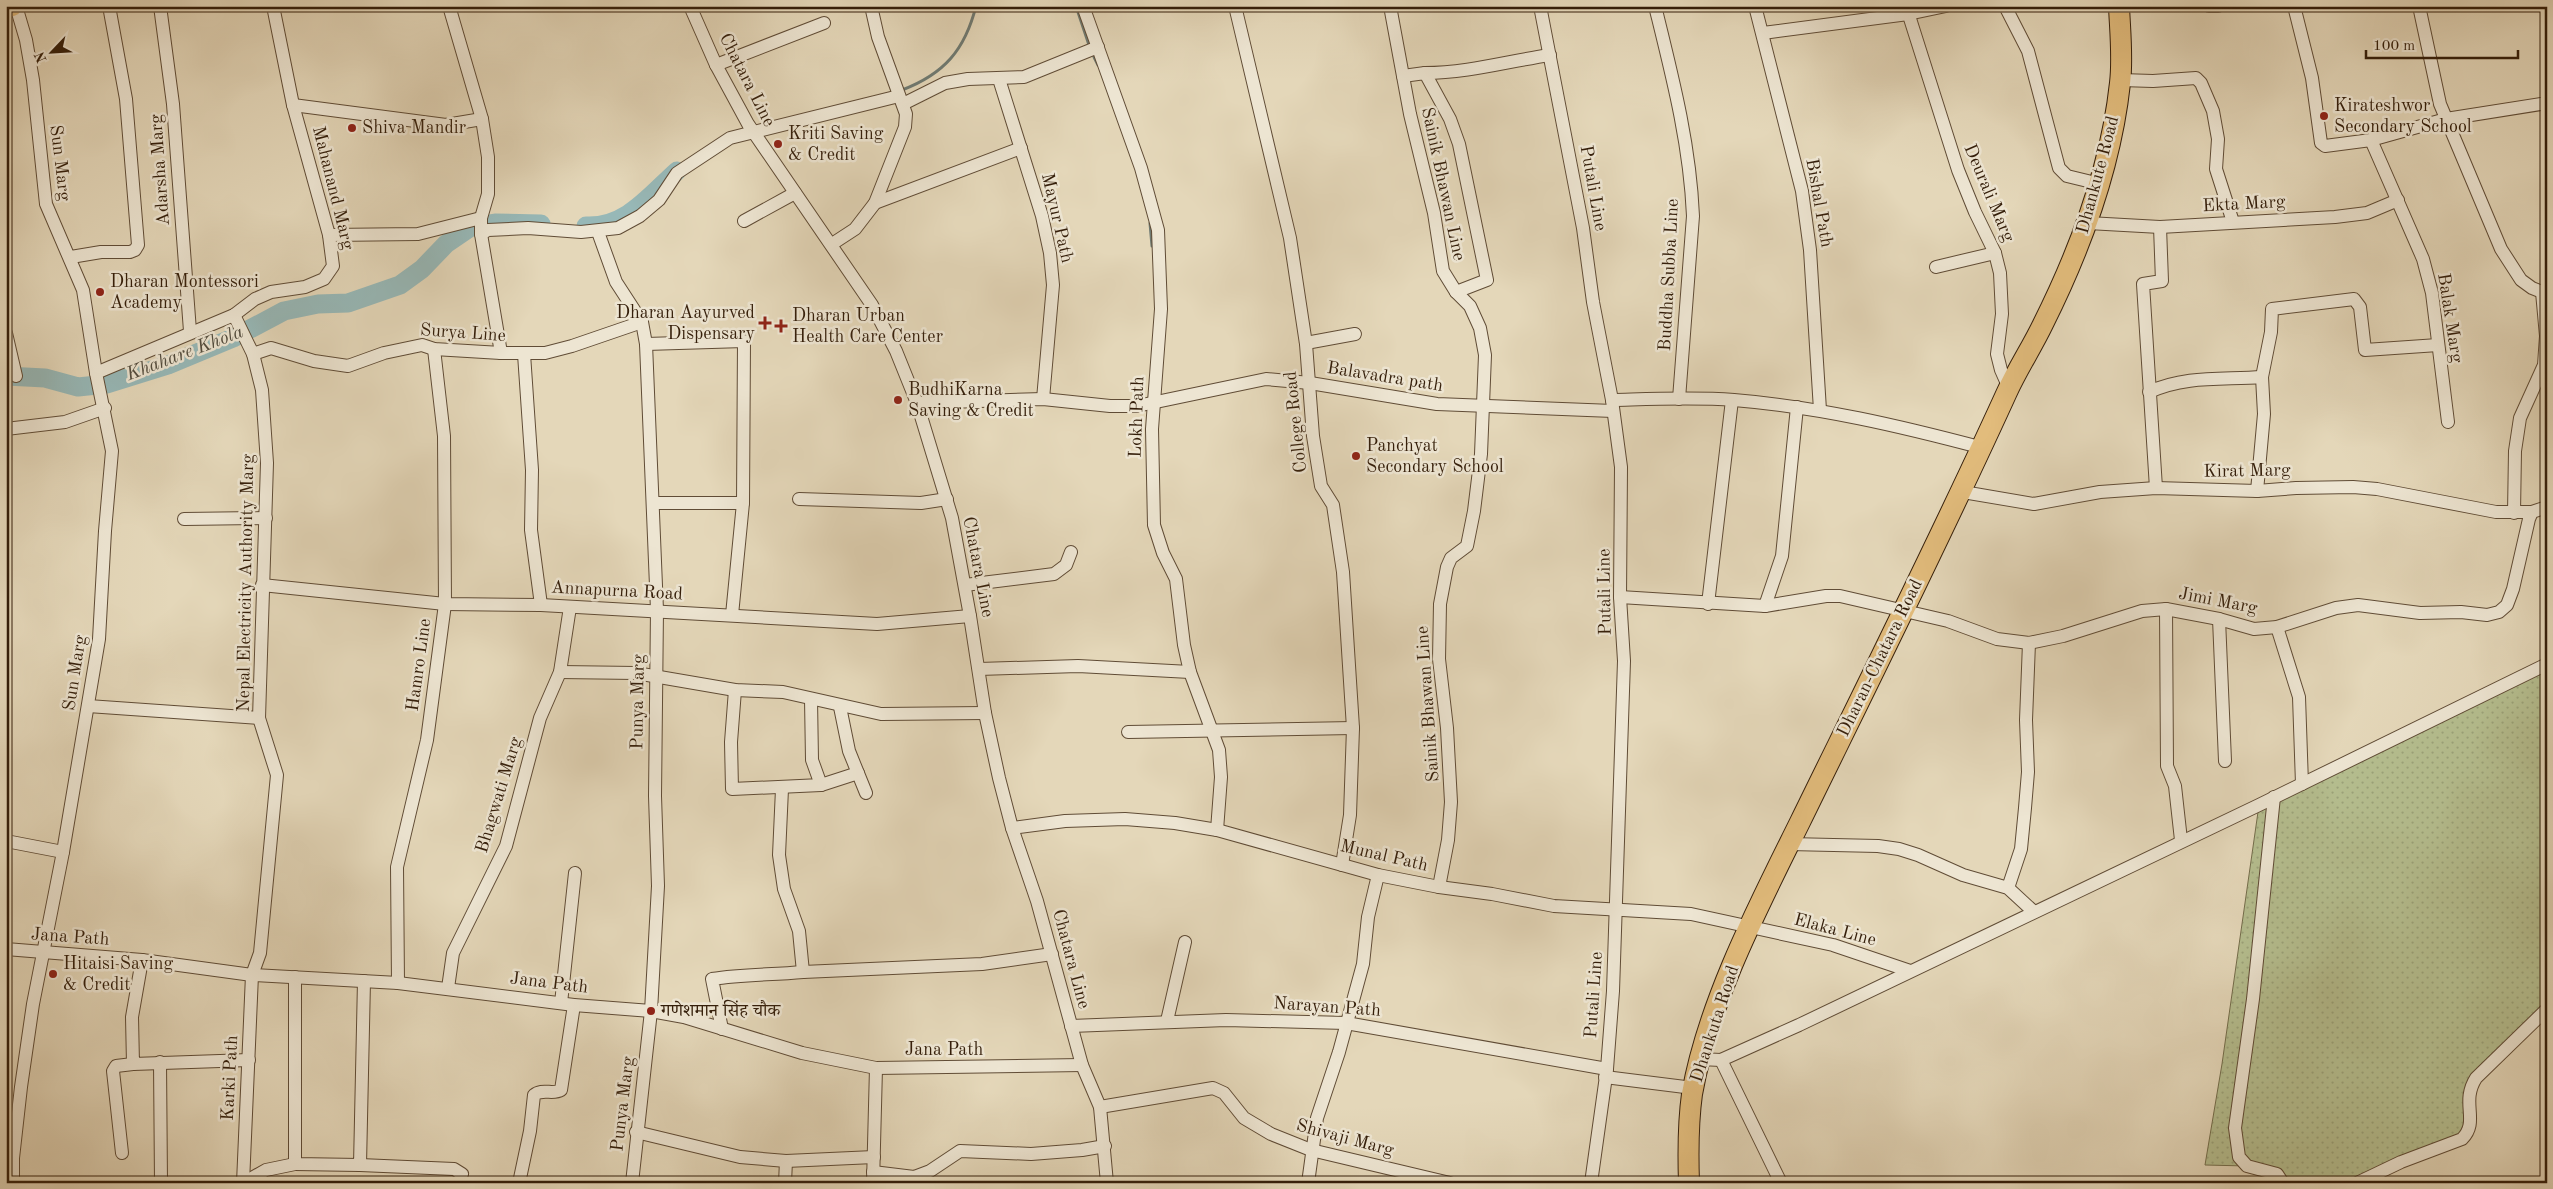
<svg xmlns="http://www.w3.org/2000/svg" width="2553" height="1189" viewBox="0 0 2553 1189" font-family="'Old Standard TT','Noto Serif Devanagari',serif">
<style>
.grass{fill:url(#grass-dots);stroke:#746e4c}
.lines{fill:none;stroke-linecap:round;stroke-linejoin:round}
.stream{stroke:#6f7a72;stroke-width:3}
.river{stroke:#97b8b7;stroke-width:19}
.minor-casing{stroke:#604c36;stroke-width:14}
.primary-casing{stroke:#341e0a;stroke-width:22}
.minor{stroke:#ede5d2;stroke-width:12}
.primary{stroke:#e2bc7c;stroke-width:20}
.poi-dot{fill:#8f2418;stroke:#ede5d2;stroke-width:2}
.labels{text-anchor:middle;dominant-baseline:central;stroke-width:5;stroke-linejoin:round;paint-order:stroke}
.street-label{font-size:18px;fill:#341e0a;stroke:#ede5d2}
.poi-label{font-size:18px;fill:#341e0a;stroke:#ede5d2;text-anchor:start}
.water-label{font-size:19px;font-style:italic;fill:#524c3e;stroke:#ede5d2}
</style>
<defs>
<pattern id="grass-dots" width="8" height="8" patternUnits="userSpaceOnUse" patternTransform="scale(1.25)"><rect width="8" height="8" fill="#b5be8f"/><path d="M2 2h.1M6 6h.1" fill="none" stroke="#9ca37a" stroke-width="1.8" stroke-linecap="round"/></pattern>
</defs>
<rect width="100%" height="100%" fill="#e4d7b9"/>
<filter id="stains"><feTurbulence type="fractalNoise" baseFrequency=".004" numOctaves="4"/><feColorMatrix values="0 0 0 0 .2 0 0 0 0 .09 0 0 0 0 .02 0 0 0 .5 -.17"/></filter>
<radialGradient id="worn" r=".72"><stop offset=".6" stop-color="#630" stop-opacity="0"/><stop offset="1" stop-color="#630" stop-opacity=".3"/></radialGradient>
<polygon class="grass" points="2547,664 2547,1009 2476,1077 2469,1133 2357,1183 2283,1183 2247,1166 2205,1165 2222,1064 2259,805"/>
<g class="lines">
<g class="stream">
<polyline points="1076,6 1089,45"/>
<polyline points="1094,57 1098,65"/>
<path d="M902 90C944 74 965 50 976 6"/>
<polyline points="1150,223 1152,246"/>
</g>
<g class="river">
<path d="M586 226C626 228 650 195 677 171"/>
<polyline points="6,376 45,378 78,387 107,384 168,365 233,338 284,311 318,304 348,303 400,285 422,269 446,244 471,227 495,223 541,224"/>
</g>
<g class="minor-casing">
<g id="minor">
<polyline points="160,6 173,104 190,331"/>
<polyline points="449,6 482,119 488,157 488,194 481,218 481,234 501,353"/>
<polyline points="690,6 716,65 748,124 872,305 896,351 917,403 952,518 970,616 985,713 999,778 1012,828 1037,901 1082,1065 1100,1107 1107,1183"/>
<polyline points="1083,6 1141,168 1158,230 1161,309 1152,429 1154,525 1163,553 1176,579 1184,645 1190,672 1219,750 1221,777 1217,830"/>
<polyline points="1235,6 1290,238 1306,344 1313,436 1321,486 1333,505 1343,572 1353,728 1350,815 1342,865"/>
<polyline points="1390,6 1410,114 1434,213 1443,271 1456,292 1470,306 1480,328 1485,355 1481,454 1474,511 1467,546 1451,558 1447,567 1440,604 1439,659 1447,728 1451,802 1448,840 1439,887"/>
<polyline points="1540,6 1583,228 1593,302 1612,400 1621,467 1620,597 1624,661 1613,991 1607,1069 1591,1183"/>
<path d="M1655 6C1672 75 1690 144 1693 216L1679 399"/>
<polyline points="1755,6 1802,191 1810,250 1820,410"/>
<polyline points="1906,6 1958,170 1975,212 1995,253 2000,273 2002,314 1997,354 2001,370 2009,388"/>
<polyline points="2005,6 2028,51 2059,168 2067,176 2100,184"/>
<polyline points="2209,6 2218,6"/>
<polyline points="2294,6 2312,78 2321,143 2325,146 2371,140 2446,119 2547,103"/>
<polyline points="2419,6 2440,104 2501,249 2521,280 2532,288 2542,292 2547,290"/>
<polyline points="1763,33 1908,14 1946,6"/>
<polyline points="716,65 824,23"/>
<path d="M1425 73C1467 73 1509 61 1550 55"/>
<polyline points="1403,76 1425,73 1450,119 1459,144 1487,280 1456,292"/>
<polyline points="999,79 1042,216 1050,253 1053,285 1043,399"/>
<polyline points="2121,80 2153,81 2196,78 2201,83 2213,111 2218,139 2216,169 2233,222"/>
<polyline points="903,104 945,83 968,79 1024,77 1098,47"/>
<polyline points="293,105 446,125 482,119"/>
<polyline points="2371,140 2423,259 2432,293 2448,422"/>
<polyline points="875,203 1021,148"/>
<polyline points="744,221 795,193"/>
<polyline points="2088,223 2160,227 2335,217 2367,213 2398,200"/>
<polyline points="598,232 616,282 642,322 646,344 657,610 655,796 658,886 651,1011 632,1183"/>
<polyline points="481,234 488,230 528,228 581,232 618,228 640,216 659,200 677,173 730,138 899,96"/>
<polyline points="329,235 418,234 481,218"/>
<polyline points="832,244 855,229 875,203 905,127 906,114 878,37 871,6"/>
<polyline points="71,257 101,252 130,252 135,250 138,245 126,99 109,6"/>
<polyline points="1936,267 1995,253"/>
<polyline points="234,315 253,354 262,390 267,463 259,718 277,775 260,953 252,975 243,1183"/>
<polyline points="6,333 16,376"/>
<polyline points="1306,343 1355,334"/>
<polyline points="646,344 744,341 743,503 732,615"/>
<polyline points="253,354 271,348 314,361 348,366 384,353 422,345 434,349 501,353 545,353 572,346 642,322"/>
<polyline points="524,354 532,470 531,530 541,605"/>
<polyline points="96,373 234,315 255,299 271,292 305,287 324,279 333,266 329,235 293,105 273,6"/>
<path d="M2149 392C2186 375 2223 380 2262 377"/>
<path d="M1612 400C1652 399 1694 397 1734 400 1819 407 1900 426 1983 448"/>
<polyline points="917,403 1043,399 1110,406 1137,406 1266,379 1310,383 1437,404 1613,411"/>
<polyline points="6,429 65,422 105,408"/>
<polyline points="2156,488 2143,284 2162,281 2160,227"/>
<polyline points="2257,491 2264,414 2262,377 2271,332 2272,309 2354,299 2360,307 2365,350 2438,345"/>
<polyline points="1963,492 2034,504 2100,492 2156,488 2257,491 2296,488 2353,487 2377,489 2496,512 2532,512"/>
<polyline points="799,499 921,503 947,499"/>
<polyline points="653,503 743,503"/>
<polyline points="2514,513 2515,451 2520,418 2544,365 2546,336 2542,292"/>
<polyline points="184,519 266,518"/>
<polyline points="262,585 445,604 541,605 877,624 970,616"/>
<polyline points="965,585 1054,574 1066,565 1071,552"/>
<polyline points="1620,597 1765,606 1826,596 1840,596 1948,621 1997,639 2029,643 2063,636 2142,611 2166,609 2219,619 2254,629 2277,627 2336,608 2358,605 2420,613 2461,612 2487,615 2499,612 2507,605 2513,589 2529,519 2532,512 2547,507"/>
<polyline points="1708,604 1732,400"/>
<polyline points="1765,606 1782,556 1797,407"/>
<polyline points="2166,609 2167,766 2175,786 2181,840"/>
<polyline points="2219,619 2225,761"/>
<polyline points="2277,627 2299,697 2302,784"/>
<polyline points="979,669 1078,666 1190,672"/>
<polyline points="560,672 636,673 735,690 783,692 881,714 985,713"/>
<polyline points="735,690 731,742 732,789 821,785 812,760 811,699"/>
<polyline points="88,706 259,718"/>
<polyline points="840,707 849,751 866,793"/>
<polyline points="1128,732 1353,728"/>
<polyline points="821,785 858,773"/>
<polyline points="782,789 779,855 784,889 799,931 803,972 982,964 1052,954"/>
<polyline points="2274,797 2253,999 2235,1128 2239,1157 2247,1166 2277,1174 2283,1183"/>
<polyline points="1012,828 1065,821 1125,819 1175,823 1217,830 1378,875 1439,887 1492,894 1554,906 1691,914 1833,945 1910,971"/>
<polyline points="6,841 63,852"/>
<polyline points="1789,844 1878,846 1899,849 1918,855 1963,875 2008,888 2033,911"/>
<polyline points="2008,888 2021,849 2025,808 2028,772 2026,720 2029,643"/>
<polyline points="6,949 142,960 252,975 398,983 574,1005 651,1011 684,1017 802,1053 876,1068 1082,1065"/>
<polyline points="142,960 132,1017 133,1064 249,1060"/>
<polyline points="295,977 295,1164 360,1165 364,981"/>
<polyline points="398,983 397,867 427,740 445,604 444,436 434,349"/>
<polyline points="448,988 453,953 506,846 540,718 560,672 570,607"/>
<polyline points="561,1003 575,873"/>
<polyline points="1167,1021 1185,942"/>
<polyline points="1071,1026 1226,1020 1346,1023 1607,1069"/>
<path d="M722 1029 712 979C742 974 772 975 803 972"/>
<polyline points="1700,1059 1721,1060 1799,1025 2259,805 2547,664"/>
<polyline points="1721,1060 1781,1183"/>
<polyline points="160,1062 161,1183"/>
<polyline points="1605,1077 1693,1088"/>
<polyline points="1100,1107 1213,1088 1224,1093 1244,1118 1271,1134 1311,1150 1450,1183"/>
<polyline points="636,1132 740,1157 786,1161 874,1157"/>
<polyline points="122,1153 113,1071 116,1066 133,1064"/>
<polyline points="360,1165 454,1169 462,1174 459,1183"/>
<polyline points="873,1172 914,1177 930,1171 960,1151 1031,1154 1082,1150 1105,1146"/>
<polyline points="13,1183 13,1158 21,1087 33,1004 63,852 99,639 105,531 112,451 96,373 83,290 46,204 33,80 26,40 16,6"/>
<polyline points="243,1183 266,1170 295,1164"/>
<path d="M519 1183 530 1131 534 1095C542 1088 553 1095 561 1090L574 1005"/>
<polyline points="785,1183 786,1161"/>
<polyline points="873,1183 876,1068"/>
<polyline points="1308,1183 1317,1118 1339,1052 1363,964 1368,917 1378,875"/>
<path d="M2357 1183 2401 1162 2462 1139C2480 1121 2460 1103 2476 1078L2547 1009"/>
</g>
</g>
<g class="primary-casing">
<g id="primary">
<polyline points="6,8 12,6"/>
<path d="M1689 1183C1688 1153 1688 1123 1692 1094 1708 1002 1759 905 1800 822 1870 679 1941 537 2007 392 2018 368 2032 347 2043 324 2081 248 2111 167 2120 83 2123 58 2120 31 2119 6"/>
</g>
</g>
<use href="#minor" class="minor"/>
<use href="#primary" class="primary"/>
</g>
<g class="poi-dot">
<circle cx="2324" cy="116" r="5"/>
<circle cx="352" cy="128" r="5"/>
<circle cx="778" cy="144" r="5"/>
<circle cx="100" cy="292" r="5"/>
<path d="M762.5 315.5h5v5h5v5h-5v5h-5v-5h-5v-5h5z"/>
<path d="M778.5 318.5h5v5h5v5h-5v5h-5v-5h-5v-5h5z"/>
<circle cx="898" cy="400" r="5"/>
<circle cx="1356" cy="456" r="5"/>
<circle cx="53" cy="974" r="5"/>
<circle cx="651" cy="1011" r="5"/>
</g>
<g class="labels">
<g class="street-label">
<text transform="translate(747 80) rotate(63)">Chatara Line</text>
<text transform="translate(60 163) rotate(83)">Sun Marg</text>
<text transform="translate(160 170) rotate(-94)">Adarsha Marg</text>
<text transform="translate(2098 175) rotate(-75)">Dhankute Road</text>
<text transform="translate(1443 184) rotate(78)">Sainik Bhawan Line</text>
<text transform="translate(333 188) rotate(76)">Mahanand Marg</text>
<text transform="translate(1593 188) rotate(80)">Putali Line</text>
<text transform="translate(1989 193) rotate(67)">Deurali Marg</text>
<text transform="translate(1819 203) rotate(80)">Bishal Path</text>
<text transform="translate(2244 204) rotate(-3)">Ekta Marg</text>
<text transform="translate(1057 218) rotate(77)">Mayur Path</text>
<text transform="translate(1669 275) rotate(-87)">Buddha Subba Line</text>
<text transform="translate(2450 318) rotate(81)">Balak Marg</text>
<text transform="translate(463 333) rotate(4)">Surya Line</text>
<text transform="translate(1385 377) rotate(9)">Balavadra path</text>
<text transform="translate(1137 417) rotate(-88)">Lokh Path</text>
<text transform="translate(1296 422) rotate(-96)">College Road</text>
<text transform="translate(2247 471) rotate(-1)">Kirat Marg</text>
<text transform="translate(978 567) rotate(79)">Chatara Line</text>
<text transform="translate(246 583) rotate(-89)">Nepal Electricity Authority Marg</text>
<text transform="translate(617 591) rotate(3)">Annapurna Road</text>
<text transform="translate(1605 592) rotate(-91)">Putali Line</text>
<text transform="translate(2218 601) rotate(11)">Jimi Marg</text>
<text transform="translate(1880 658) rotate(-64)">Dharan-Chatara Road</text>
<text transform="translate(419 665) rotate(-82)">Hamro Line</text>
<text transform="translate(75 673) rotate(-81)">Sun Marg</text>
<text transform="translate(638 702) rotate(-89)">Punya Marg</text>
<text transform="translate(1428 704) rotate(-94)">Sainik Bhawan Line</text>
<text transform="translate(499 795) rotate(-73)">Bhagwati Marg</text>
<text transform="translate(1384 856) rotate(13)">Munal Path</text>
<text transform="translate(1835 930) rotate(15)">Elaka Line</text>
<text transform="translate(70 937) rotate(4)">Jana Path</text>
<text transform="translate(1071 959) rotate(75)">Chatara Line</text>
<text transform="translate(549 983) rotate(7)">Jana Path</text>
<text transform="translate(1594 995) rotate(-86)">Putali Line</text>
<text transform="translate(1327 1007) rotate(4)">Narayan Path</text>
<text transform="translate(1715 1024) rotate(-72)">Dhankuta Road</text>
<text x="944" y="1050">Jana Path</text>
<text transform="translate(230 1078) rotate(-87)">Karki Path</text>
<text transform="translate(623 1104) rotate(-83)">Punya Marg</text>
<text transform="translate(1345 1138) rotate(15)">Shivaji Marg</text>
</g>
<g class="poi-label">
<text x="2334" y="106">Kirateshwor<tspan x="2334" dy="21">Secondary School</tspan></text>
<text x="362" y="128">Shiva Mandir</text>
<text x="788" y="134">Kriti Saving<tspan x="788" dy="21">&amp; Credit</tspan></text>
<text x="110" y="282">Dharan Montessori<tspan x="110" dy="21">Academy</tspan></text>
<text x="755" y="313" text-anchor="end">Dharan Aayurved<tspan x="755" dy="21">Dispensary</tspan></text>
<text x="792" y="316">Dharan Urban<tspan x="792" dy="21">Health Care Center</tspan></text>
<text x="908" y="390">BudhiKarna<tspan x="908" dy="21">Saving &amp; Credit</tspan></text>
<text x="1366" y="446">Panchyat<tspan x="1366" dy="21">Secondary School</tspan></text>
<text x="63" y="964">Hitaisi Saving<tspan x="63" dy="21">&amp; Credit</tspan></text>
<text x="661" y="1011">गणेशमान सिंह चौक</text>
</g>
<g class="water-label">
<text transform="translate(185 354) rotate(-21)">Khahare Khola</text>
</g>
</g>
<rect width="2553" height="1189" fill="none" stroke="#e4d7b9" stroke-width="25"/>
<rect x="8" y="8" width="2538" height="1174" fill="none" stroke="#341e0a" stroke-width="2.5"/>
<rect x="12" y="12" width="2528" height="1164" fill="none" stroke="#341e0a"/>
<g transform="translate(52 52) rotate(245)" stroke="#ede5d2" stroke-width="4" paint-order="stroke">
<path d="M0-4L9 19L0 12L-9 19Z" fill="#341e0a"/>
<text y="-8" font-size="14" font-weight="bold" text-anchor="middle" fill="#341e0a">N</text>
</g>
<path d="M2366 50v8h152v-8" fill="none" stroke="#341e0a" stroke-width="2.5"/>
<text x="2373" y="50" font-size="15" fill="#341e0a" stroke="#ede5d2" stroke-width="4" paint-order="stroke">100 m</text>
<rect width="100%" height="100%" filter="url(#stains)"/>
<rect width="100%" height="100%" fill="url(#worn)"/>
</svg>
